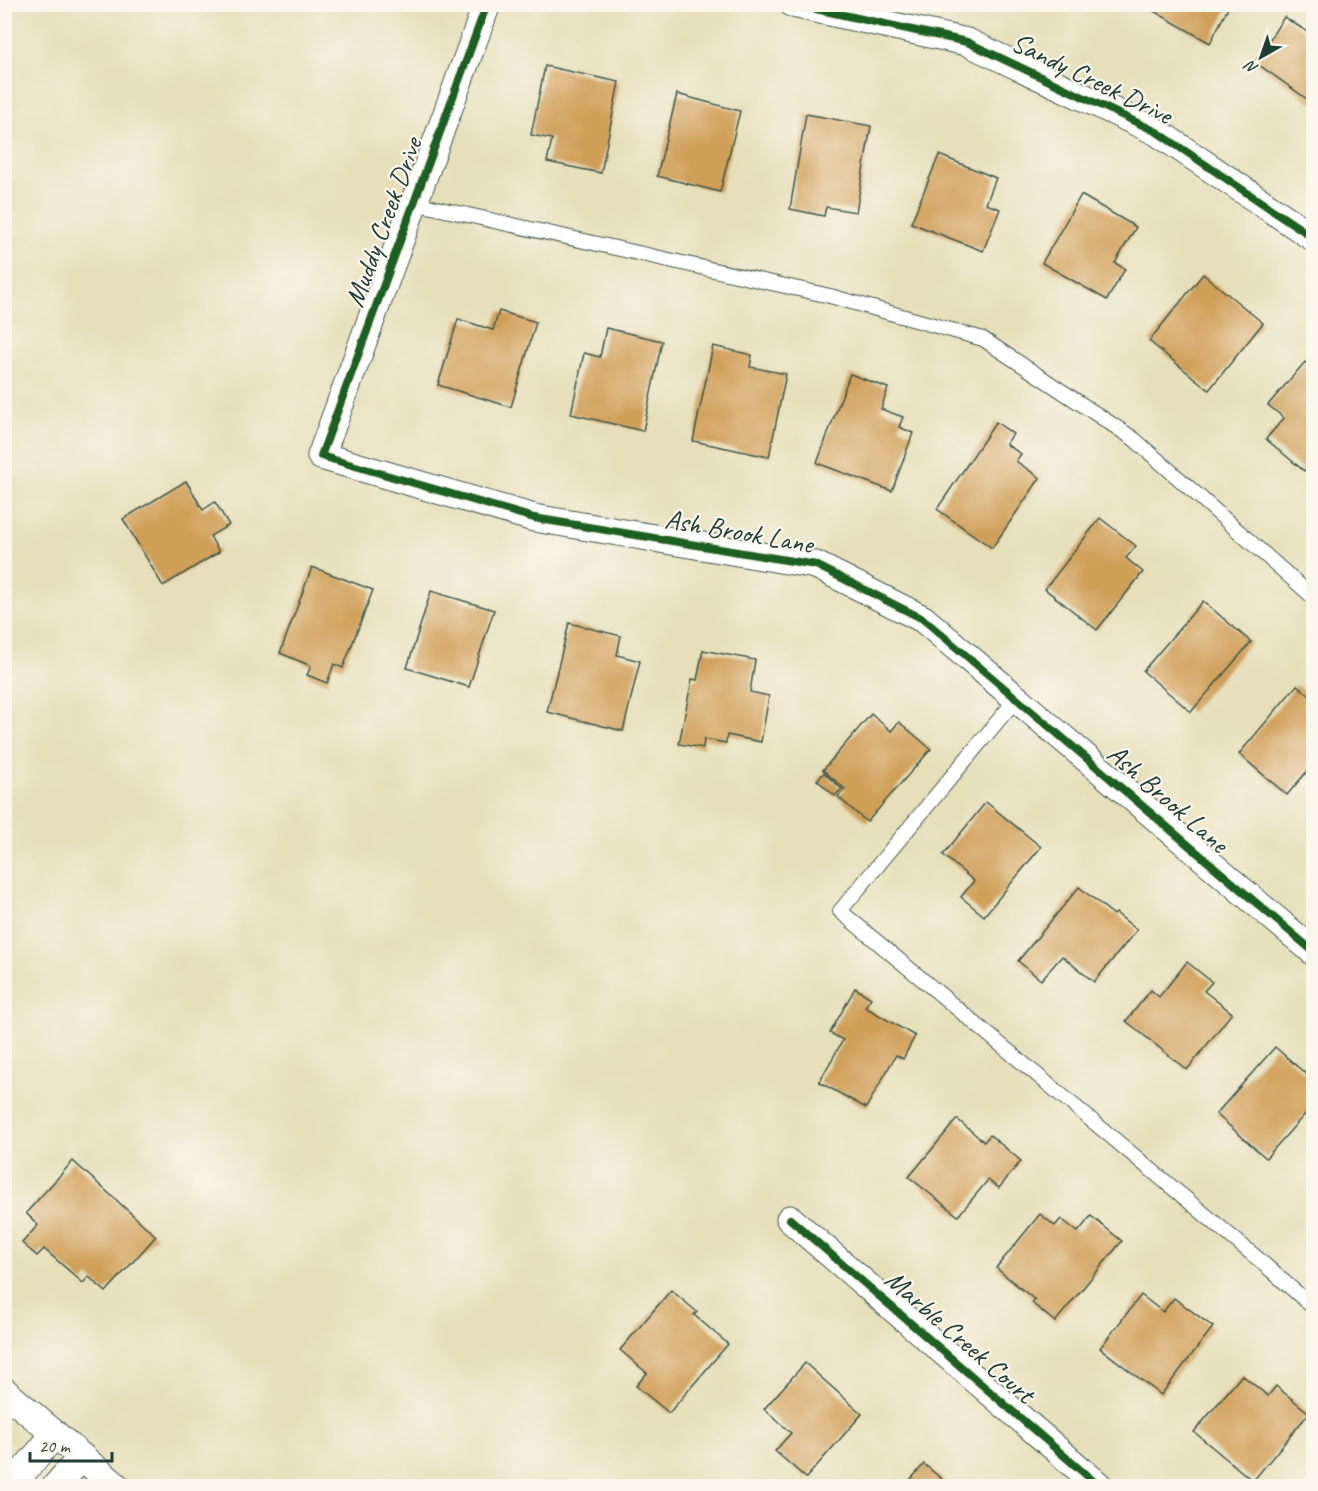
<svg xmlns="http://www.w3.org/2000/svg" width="1318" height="1491" viewBox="0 0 1318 1491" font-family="Caveat,sans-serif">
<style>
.building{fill:#d09f58}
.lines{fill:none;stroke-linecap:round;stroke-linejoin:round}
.lane-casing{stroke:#3d5548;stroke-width:16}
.street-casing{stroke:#3d5548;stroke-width:29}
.lane{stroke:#fff;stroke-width:14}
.street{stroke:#fff;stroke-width:27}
.cycleway-casing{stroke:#fbf7ec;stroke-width:11}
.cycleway{stroke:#1b5e20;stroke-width:8}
.labels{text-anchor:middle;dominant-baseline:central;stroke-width:4.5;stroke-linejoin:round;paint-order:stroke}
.street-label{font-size:28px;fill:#1f3d34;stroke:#fbf7ec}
</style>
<rect width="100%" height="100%" fill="#fbf7ec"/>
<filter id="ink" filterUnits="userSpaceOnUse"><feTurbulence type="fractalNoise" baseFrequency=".0167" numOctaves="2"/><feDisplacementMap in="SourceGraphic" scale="12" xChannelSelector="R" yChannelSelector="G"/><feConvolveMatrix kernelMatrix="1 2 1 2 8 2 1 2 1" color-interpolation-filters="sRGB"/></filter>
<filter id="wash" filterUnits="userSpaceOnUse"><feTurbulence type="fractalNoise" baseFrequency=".008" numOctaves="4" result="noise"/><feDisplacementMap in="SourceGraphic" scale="24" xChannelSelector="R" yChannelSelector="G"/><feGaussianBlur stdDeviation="1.35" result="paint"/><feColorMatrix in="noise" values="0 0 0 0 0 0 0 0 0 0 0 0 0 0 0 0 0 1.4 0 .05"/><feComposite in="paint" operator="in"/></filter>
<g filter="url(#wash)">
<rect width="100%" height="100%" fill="#e6dfba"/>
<g id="blocks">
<g class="building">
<polygon points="1141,4 1230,4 1210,43"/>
<polygon points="1284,17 1314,36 1314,104 1255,62"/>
<polygon points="545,66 619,82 601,173 547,162 552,139 531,135"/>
<polygon points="677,94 740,111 720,192 657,176"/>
<polygon points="806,114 871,126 856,212 826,207 824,216 790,209"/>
<polygon points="939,155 996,178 986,204 1000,209 983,251 911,223"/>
<polygon points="1081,195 1136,227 1115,263 1125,269 1107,300 1042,263"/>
<polygon points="1203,274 1263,323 1209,390 1149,341"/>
<polygon points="499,311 536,322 511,407 438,385 458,319 493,330"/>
<polygon points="606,328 662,341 643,431 571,414 584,353 600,357"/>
<polygon points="713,346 752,355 750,367 786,374 769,457 693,441"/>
<polygon points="1305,362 1314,370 1314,460 1304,471 1266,439 1284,418 1268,405"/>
<polygon points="850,374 888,388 881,409 903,417 899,427 913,433 892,491 817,463"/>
<polygon points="996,422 1013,434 1006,444 1021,454 1016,461 1040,478 992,548 937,509"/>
<polygon points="186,481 203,510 215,502 229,525 210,536 219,552 163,586 123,519"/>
<polygon points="1100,518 1136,546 1126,558 1143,572 1097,630 1045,589"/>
<polygon points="312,567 373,590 343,668 334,664 327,683 307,675 311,666 280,653"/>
<polygon points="431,591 494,610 469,687 407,668"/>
<polygon points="1203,601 1251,642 1191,712 1143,671"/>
<polygon points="569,623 621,636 617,655 640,661 623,731 547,712"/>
<polygon points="703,650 755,660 750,692 769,696 761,742 727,735 726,743 704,739 703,748 679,744 692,679 697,680"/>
<polygon points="1297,685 1314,699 1314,763 1287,795 1239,754"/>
<polygon points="871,714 891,731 899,722 931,749 867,822 838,797 845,789 823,770"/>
<polygon points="824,773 842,789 835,796 817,780"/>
<polygon points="986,802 1041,847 984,916 961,897 974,881 943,855"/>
<polygon points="1079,887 1114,915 1116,913 1137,930 1094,982 1062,956 1041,980 1018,961"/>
<polygon points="1187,962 1212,982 1204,991 1232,1013 1187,1070 1126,1021 1151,990 1159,997"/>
<polygon points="855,988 871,998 865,1007 915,1036 903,1059 896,1055 866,1108 819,1082 843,1040 830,1033"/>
<polygon points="1275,1047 1314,1081 1314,1104 1266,1158 1216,1114"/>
<polygon points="957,1119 984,1142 990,1135 1021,1161 999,1188 988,1180 958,1216 909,1177"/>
<polygon points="73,1161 156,1236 106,1292 89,1277 83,1283 44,1249 37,1256 22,1243 38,1225 26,1213"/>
<polygon points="1040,1214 1055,1226 1061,1219 1078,1232 1091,1216 1122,1241 1055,1322 1032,1303 1035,1300 996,1268"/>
<polygon points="671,1290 697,1312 694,1315 728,1344 669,1413 636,1386 647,1373 620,1350"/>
<polygon points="1141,1295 1163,1312 1174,1298 1213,1327 1161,1395 1100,1348"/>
<polygon points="805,1363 862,1414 806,1478 775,1451 791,1433 764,1409"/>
<polygon points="1242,1375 1268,1396 1276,1386 1309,1413 1253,1481 1194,1432"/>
<polygon points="924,1464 950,1486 905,1486"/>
</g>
</g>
</g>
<g filter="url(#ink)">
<use href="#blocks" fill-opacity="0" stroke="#3d5548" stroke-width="1.5"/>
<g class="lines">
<g class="lane-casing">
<g id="lane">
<polyline points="414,203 830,296 983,339 1134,439 1314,598"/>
<polyline points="1017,698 840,911 1257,1258 1314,1308"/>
</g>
</g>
<g class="street-casing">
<g id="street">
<polyline points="487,4 321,456 534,518 816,565 923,619 1314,952"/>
<polyline points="793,4 967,42 1157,132 1314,238"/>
<polyline points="790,1219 1099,1486"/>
<polyline points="4,1391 116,1486"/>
<polyline points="11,1486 55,1434"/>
<polyline points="56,1486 82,1457"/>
</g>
</g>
<use href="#lane" class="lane"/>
<use href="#street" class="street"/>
<g class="cycleway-casing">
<g id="cycleway">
<polyline points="487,4 321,456 534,518 816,565 923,619 1314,952"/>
<polyline points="793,4 967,42 1157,132 1314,238"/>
<polyline points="790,1219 1099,1486"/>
</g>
</g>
<use href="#cycleway" class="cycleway"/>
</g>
</g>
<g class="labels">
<g class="street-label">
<text transform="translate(1092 78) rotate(26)">Sandy Creek Drive</text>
<text transform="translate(383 222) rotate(-70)">Muddy Creek Drive</text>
<text transform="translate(739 531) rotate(10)">Ash Brook Lane</text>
<text transform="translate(1168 798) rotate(41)">Ash Brook Lane</text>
<text transform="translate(960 1336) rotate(41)">Marble Creek Court</text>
</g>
</g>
<rect width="1318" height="1491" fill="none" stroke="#fbf7ec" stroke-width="24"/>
<g transform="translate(1261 57) rotate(220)" stroke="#fbf7ec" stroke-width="4.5" paint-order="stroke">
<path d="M0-4.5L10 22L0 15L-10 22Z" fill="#1f3d34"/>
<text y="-9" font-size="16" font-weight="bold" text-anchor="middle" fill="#1f3d34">N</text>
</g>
<path d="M30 1452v9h82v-9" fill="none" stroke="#1f3d34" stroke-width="3"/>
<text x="39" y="1452" font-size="18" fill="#1f3d34" stroke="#fbf7ec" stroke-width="4.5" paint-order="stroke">20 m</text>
</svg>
